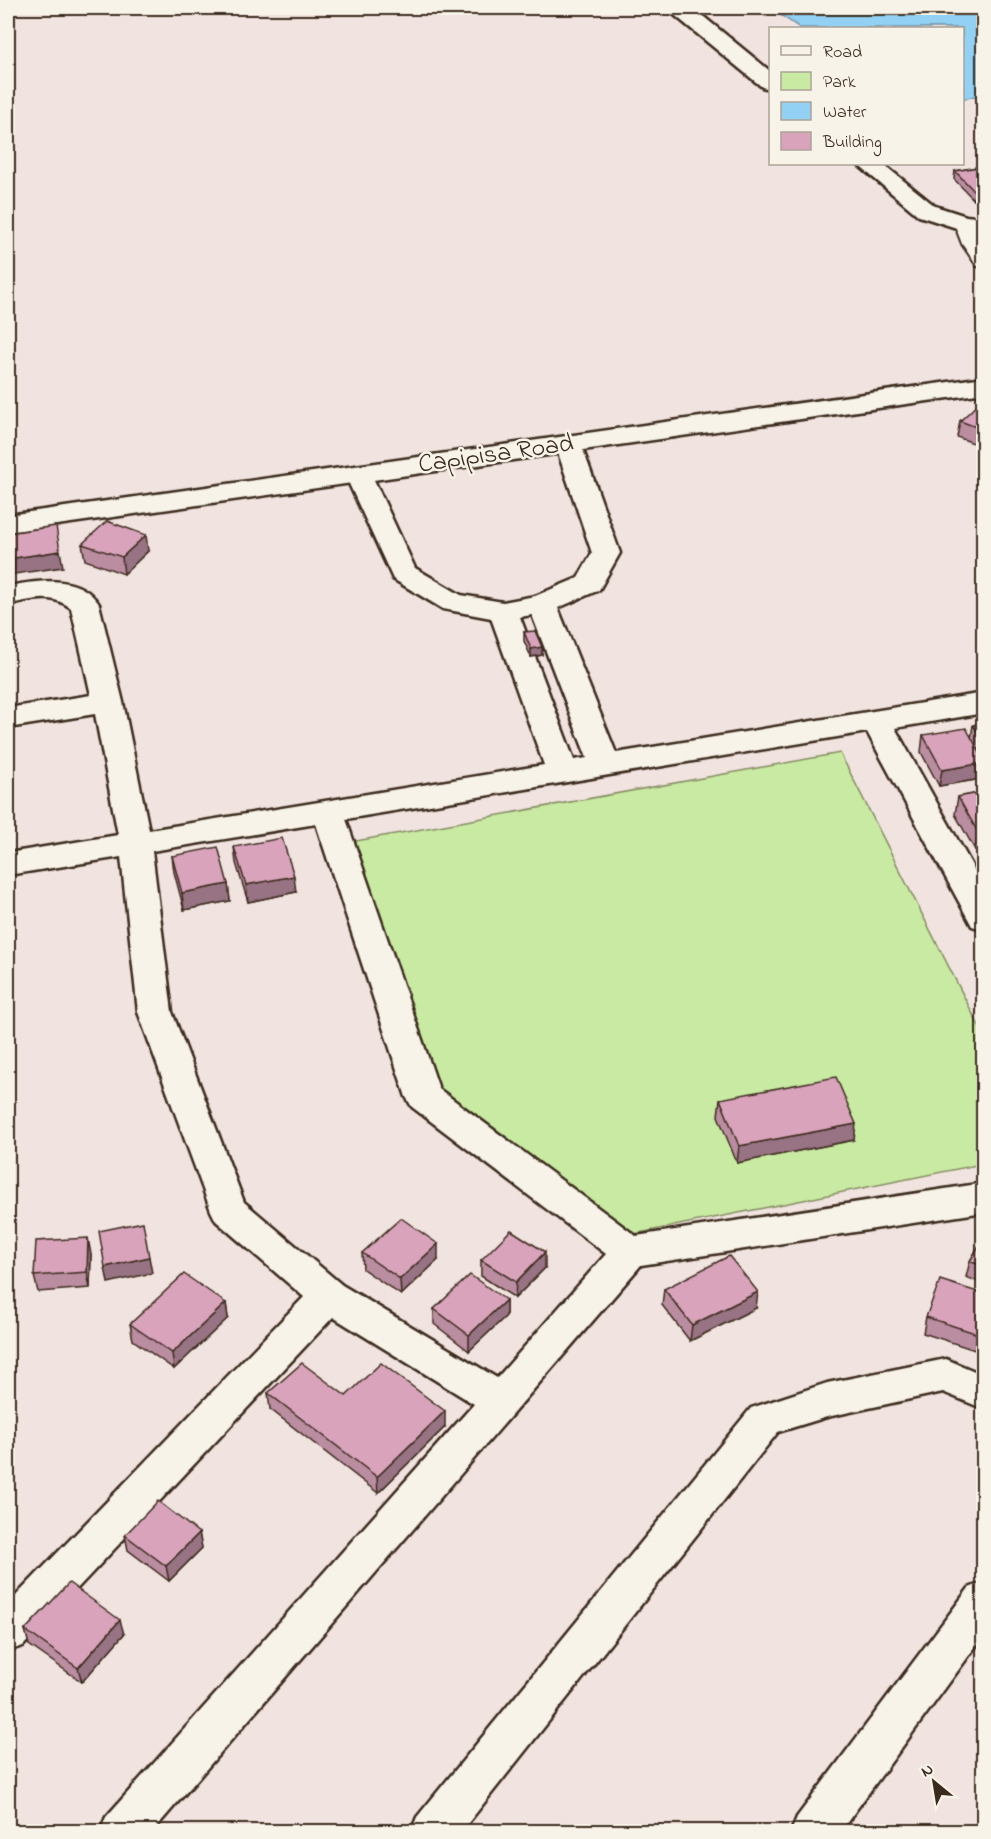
<svg xmlns="http://www.w3.org/2000/svg" width="991" height="1839" viewBox="0 0 991 1839" font-family="'Indie Flower',sans-serif">
<style>
.green{fill:#c9eaa3;stroke:#828a60;stroke-width:1.5}
.water{fill:#92d1f3;stroke:#6f8e9e;stroke-width:1.5}
.lines{fill:none;stroke-linecap:round;stroke-linejoin:round}
.lane-casing{stroke:#3b2a1e;stroke-width:4}
.street-casing{stroke:#3b2a1e;stroke-width:5}
.secondary-casing{stroke:#3b2a1e;stroke-width:5}
.lane{fill:#f7f3e8;fill-rule:evenodd}
.street{fill:#f7f3e8;fill-rule:evenodd}
.secondary{fill:#f7f3e8;fill-rule:evenodd}
.wall{fill:#bb8da1;stroke:#3b2a1e;stroke-width:1.5}
.shaded-wall{fill:#987383;stroke:#3b2a1e;stroke-width:1.5}
.building{fill:#d9a4bb;stroke:#3b2a1e;stroke-width:1.5}
.labels{text-anchor:middle;dominant-baseline:central;stroke-width:5;stroke-linejoin:round;paint-order:stroke}
.street-label{font-size:26px;fill:#3b2a1e;stroke:#f7f3e8}
</style>
<rect width="100%" height="100%" fill="#f1e3df"/>
<filter id="ink" filterUnits="userSpaceOnUse"><feTurbulence type="fractalNoise" baseFrequency=".0167" numOctaves="2"/><feDisplacementMap in="SourceGraphic" scale="12" xChannelSelector="R" yChannelSelector="G"/><feConvolveMatrix kernelMatrix="1 2 1 2 8 2 1 2 1" color-interpolation-filters="sRGB"/></filter>
<g filter="url(#ink)">
<polygon class="green" points="840,753 983,1034 982,1164 634,1234 442,1103 345,843"/>
<polygon class="water" points="767,8 983,8 983,94 963,99 962,28 800,28 779,14 764,11"/>
<g class="lines">
<g class="lane-casing">
<path id="lane" d="M963 217 970 219C980 234 984 250 984 268L977 266 962 244 954 223 956 219Z"/>
</g>
<g class="street-casing">
<g id="street">
<polygon points="670,8 693,8 770,71 770,89 762,87 672,13"/>
<polygon points="857,164 883,164 935,206 966,216 984,218 984,232 963,230 919,216"/>
<path d="M568 436 578 438 581 444 620 553 599 590 558 608 616 753 984 693V713L895 728 984 887V930L972 926 867 732 346 819 439 1089 636 1236 984 1183V1212L641 1265 152 1832H100L106 1817 474 1404 333 1317 23 1646 8 1651V1604L304 1297 216 1221 211 1211 138 1012 121 857 8 875V853L118 835 95 714 8 728V708L91 695 71 608C49 592 32 601 8 604V586C38 581 79 573 99 604L123 702 149 830 544 765 491 618 443 609 393 579 345 475 349 469 359 467 369 469 415 568 461 595 503 602 535 596 578 578 592 553 555 444 558 438ZM532 615 587 758 574 760 520 617ZM316 824 406 1097 412 1107 606 1254 497 1378 342 1285 244 1202 172 1012 152 851Z"/>
<polygon points="946,1359 984,1375 984,1409 943,1392 827,1417 778,1432 461,1832 411,1832 417,1817 751,1408 827,1383"/>
<polygon points="984,1582 984,1635 840,1832 791,1832 797,1817 969,1588"/>
</g>
</g>
<g class="secondary-casing">
<polygon id="secondary" points="984,377 984,393 8,532 8,515"/>
</g>
<use href="#lane" class="lane"/>
<use href="#street" class="street"/>
<use href="#secondary" class="secondary"/>
</g>
<g class="wall">
<polygon points="984,166 984,198 974,200 954,179 955,171"/>
<polygon points="984,402 984,447 957,437 960,421"/>
<polygon points="82,544 148,551 124,574 85,560"/>
<polygon points="524,632 542,647 542,655 531,657 524,641"/>
<polygon points="984,723 984,768 981,779 939,786 921,752 923,735 971,738 973,725"/>
<polygon points="984,792 984,849 975,850 955,814 958,797"/>
<polygon points="234,847 296,892 248,902 236,863"/>
<polygon points="172,856 228,884 230,901 184,910 174,872"/>
<polygon points="720,1099 854,1140 737,1163 718,1116"/>
<polygon points="984,1237 984,1284 966,1277 970,1261"/>
<polygon points="362,1253 438,1260 401,1295 363,1269"/>
<polygon points="91,1254 90,1288 38,1292 34,1276"/>
<polygon points="481,1260 545,1268 515,1298 481,1276"/>
<polygon points="664,1289 756,1308 690,1341 662,1305"/>
<polygon points="984,1294 984,1353 923,1333 926,1317"/>
<polygon points="506,1300 506,1316 469,1351 434,1324 434,1309"/>
<polygon points="226,1303 228,1318 174,1369 133,1340 130,1324"/>
<polygon points="268,1393 346,1396 445,1427 378,1493 270,1409"/>
<polygon points="199,1533 202,1548 169,1581 128,1550 125,1535"/>
<polygon points="25,1630 124,1634 82,1682 29,1645"/>
</g>
<g class="shaded-wall">
<polygon points="984,190 984,198 974,200 975,192"/>
<polygon points="146,535 148,551 124,574 122,557"/>
<polygon points="60,551 63,567 8,575 8,559"/>
<polygon points="542,647 542,655 531,657 531,649"/>
<polygon points="984,763 981,779 939,786 942,770"/>
<polygon points="984,833 984,849 975,850 979,834"/>
<polygon points="294,876 296,892 248,902 246,885"/>
<polygon points="228,884 230,901 184,910 182,893"/>
<polygon points="856,1124 854,1140 737,1163 739,1146"/>
<polygon points="88,1238 91,1254 90,1288 87,1272"/>
<polygon points="438,1244 438,1260 401,1295 400,1279"/>
<polygon points="545,1252 545,1268 515,1298 516,1282"/>
<polygon points="149,1257 152,1273 108,1283 105,1267"/>
<polygon points="758,1292 756,1308 690,1341 692,1325"/>
<polygon points="506,1300 506,1316 469,1351 469,1335"/>
<polygon points="226,1303 228,1318 174,1369 172,1353"/>
<polygon points="445,1411 445,1427 378,1493 377,1477"/>
<polygon points="199,1533 202,1548 169,1581 166,1566"/>
<polygon points="120,1620 124,1634 82,1682 78,1668"/>
</g>
<g class="building">
<polygon points="984,166 984,190 975,192 955,171"/>
<polygon points="981,401 984,402 984,430 960,421"/>
<polygon points="107,521 146,535 122,557 82,544"/>
<polygon points="56,526 60,551 8,559 8,533"/>
<polygon points="535,631 542,647 531,649 524,632"/>
<polygon points="984,723 984,742 973,725"/>
<polygon points="966,728 984,760 984,763 942,770 923,735"/>
<polygon points="984,792 984,833 979,834 958,797"/>
<polygon points="282,838 294,876 246,885 234,847"/>
<polygon points="218,847 228,884 182,893 172,856"/>
<polygon points="836,1077 856,1124 739,1146 720,1099"/>
<polygon points="401,1218 438,1244 400,1279 362,1253"/>
<polygon points="143,1222 149,1257 105,1267 99,1231"/>
<polygon points="511,1230 545,1252 516,1282 481,1260"/>
<polygon points="984,1237 984,1267 970,1261"/>
<polygon points="88,1238 87,1272 34,1276 36,1241"/>
<polygon points="729,1256 758,1292 692,1325 664,1289"/>
<polygon points="184,1274 226,1303 172,1353 130,1324"/>
<polygon points="470,1275 506,1300 469,1335 434,1309"/>
<polygon points="940,1280 984,1294 984,1336 926,1317"/>
<polygon points="302,1363 346,1396 381,1363 445,1411 377,1477 268,1393"/>
<polygon points="158,1501 199,1533 166,1566 125,1535"/>
<polygon points="69,1583 120,1620 78,1668 25,1630"/>
</g>
</g>
<g class="labels">
<g class="street-label">
<text transform="translate(496 455) rotate(-8)">Capipisa Road</text>
</g>
</g>
<rect width="991" height="1839" fill="none" stroke="#f7f3e8" stroke-width="30"/>
<rect x="15" y="15" width="961" height="1809" fill="none" stroke="#3b2a1e" stroke-width="2" filter="url(#ink)"/>
<rect x="769" y="27" width="195" height="138" fill="#f7f3e8" stroke="#aca397" stroke-width="1.5"/>
<rect x="781" y="46" width="30" height="9" fill="#f7f3e8" stroke="#aca397" stroke-width="1.5"/>
<text x="823" y="57" font-size="18" fill="#3b2a1e">Road</text>
<rect x="781" y="72" width="30" height="18" fill="#c9eaa3" stroke="#aca397" stroke-width="1.5"/>
<text x="823" y="87" font-size="18" fill="#3b2a1e">Park</text>
<rect x="781" y="102" width="30" height="18" fill="#92d1f3" stroke="#aca397" stroke-width="1.5"/>
<text x="823" y="117" font-size="18" fill="#3b2a1e">Water</text>
<rect x="781" y="132" width="30" height="18" fill="#d9a4bb" stroke="#aca397" stroke-width="1.5"/>
<text x="823" y="147" font-size="18" fill="#3b2a1e">Building</text>
<g transform="translate(934 1782) rotate(330)" stroke="#f7f3e8" stroke-width="4.5" paint-order="stroke">
<path d="M0-4.5L10 22L0 15L-10 22Z" fill="#3b2a1e"/>
<text y="-9" font-size="16" font-weight="bold" text-anchor="middle" fill="#3b2a1e">N</text>
</g>
</svg>
